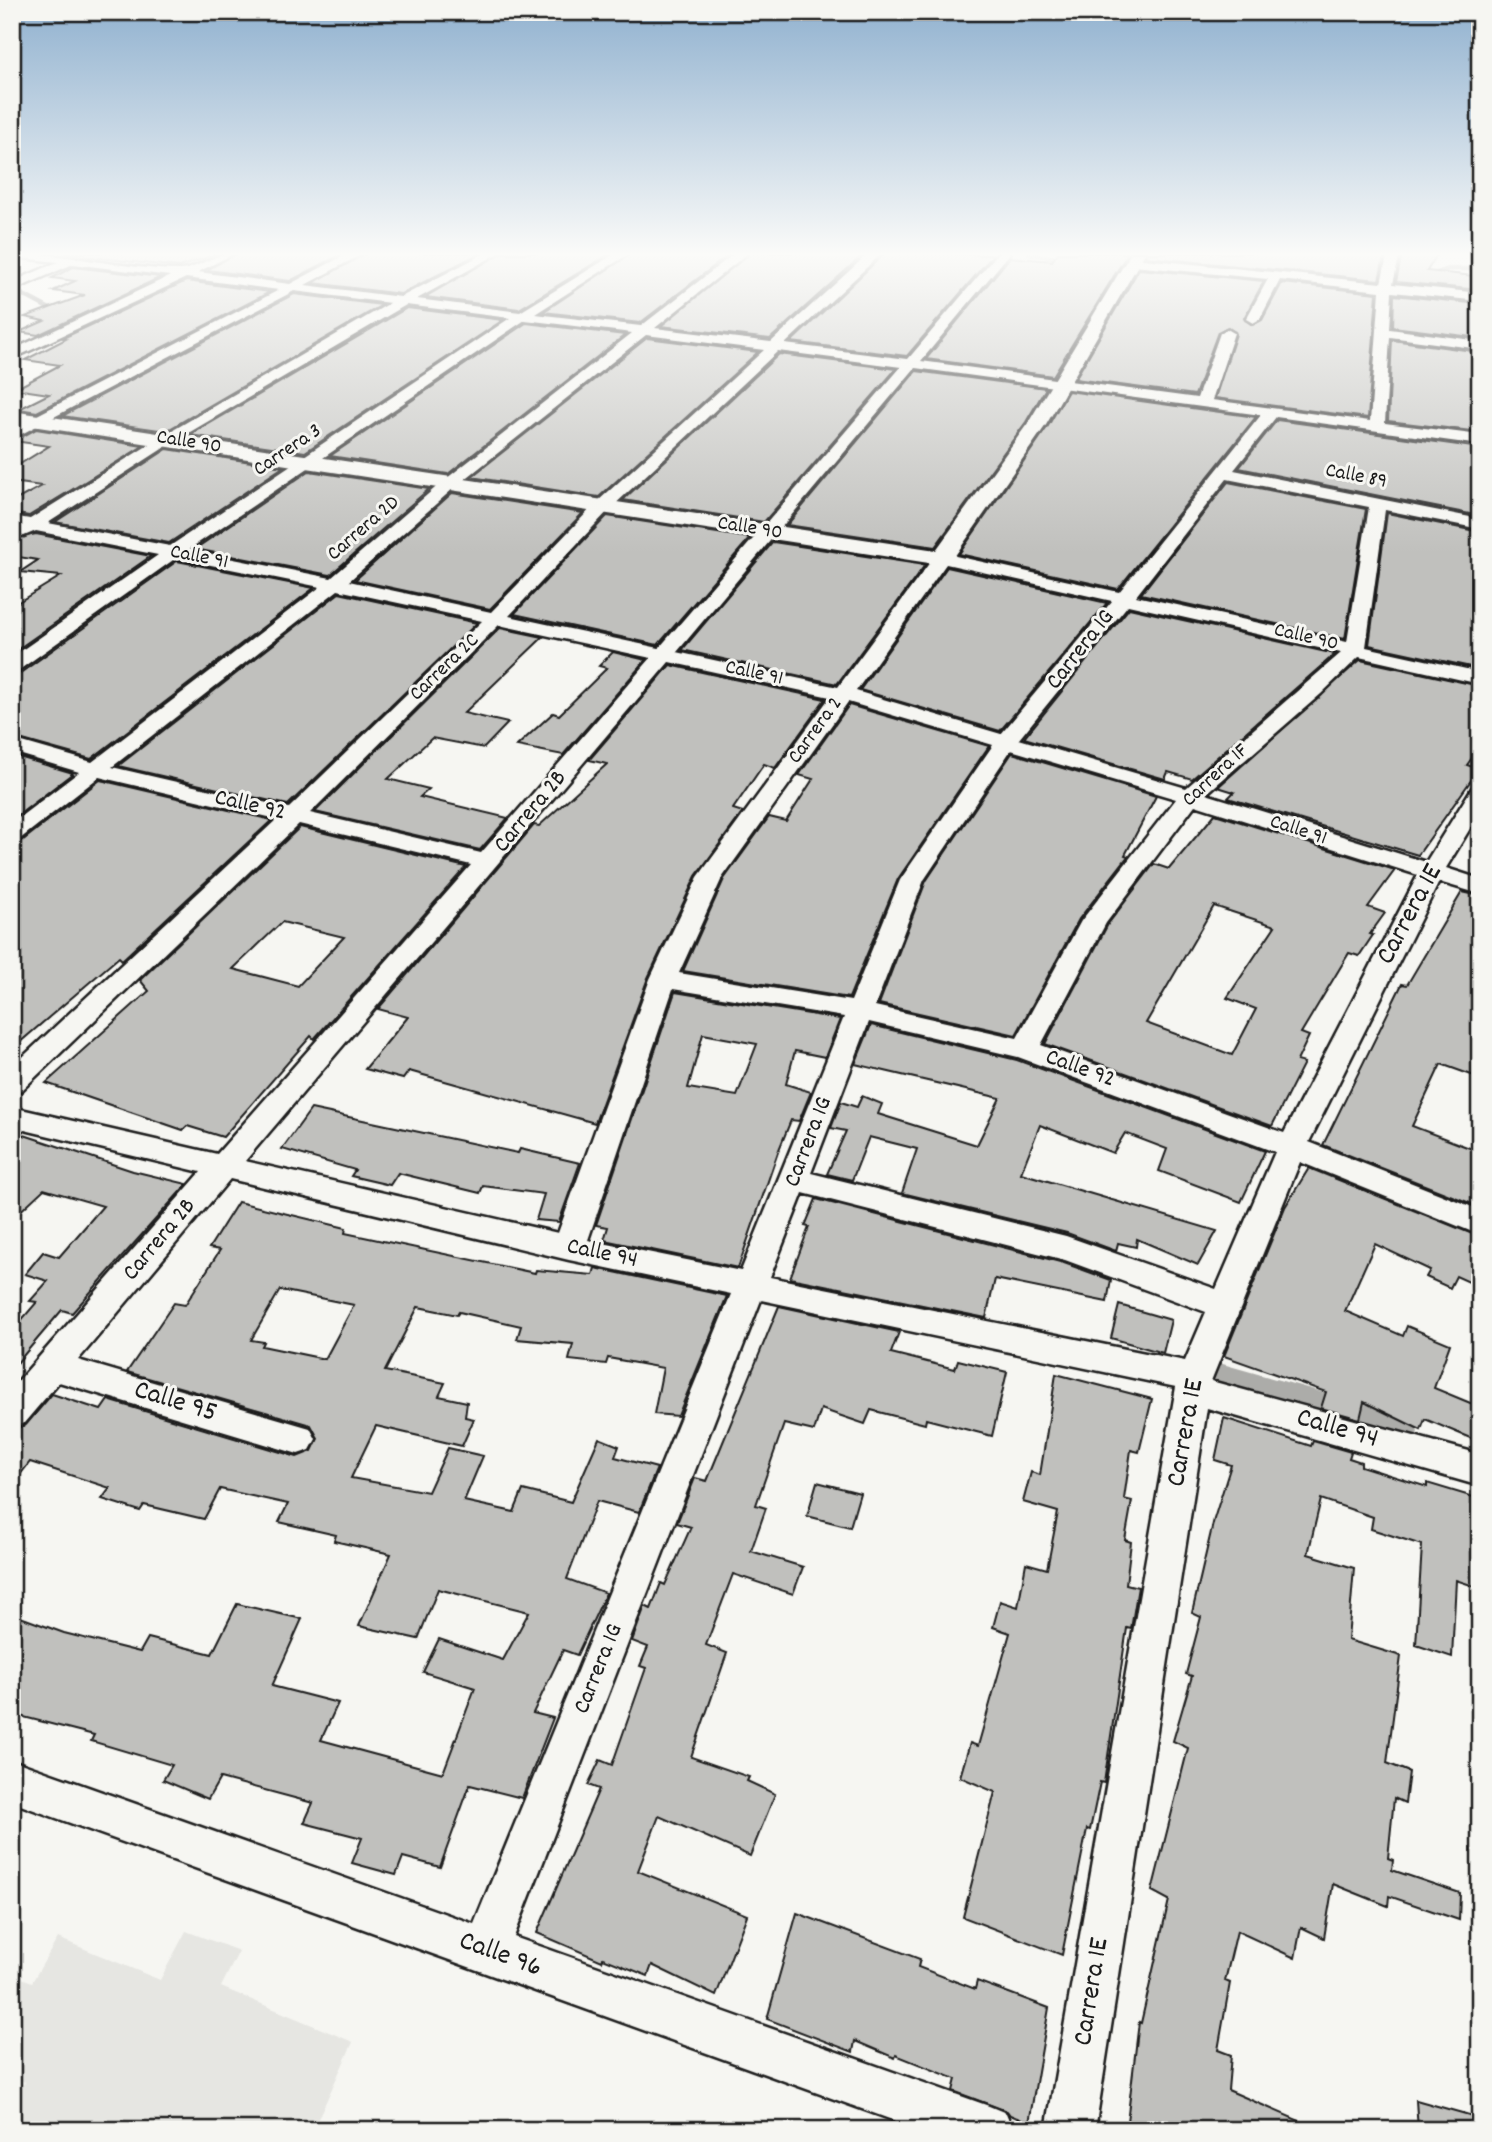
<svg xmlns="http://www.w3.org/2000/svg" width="1492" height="2142" viewBox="0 0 1492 2142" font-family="Dekko,sans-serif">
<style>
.built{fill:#e6e6e2}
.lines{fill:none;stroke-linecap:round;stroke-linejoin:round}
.stream{stroke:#727271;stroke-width:4.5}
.canal{fill:#acaca9;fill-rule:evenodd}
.building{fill:#c0c0bd;stroke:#1c1c1c;stroke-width:2;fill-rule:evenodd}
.minor-casing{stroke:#1c1c1c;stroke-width:5}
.tertiary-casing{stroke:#1c1c1c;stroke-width:5}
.minor{fill:#f6f6f2;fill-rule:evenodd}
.tertiary{fill:#f6f6f2;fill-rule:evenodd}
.labels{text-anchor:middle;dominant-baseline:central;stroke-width:6;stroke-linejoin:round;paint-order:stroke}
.far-street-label{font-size:21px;fill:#1c1c1c;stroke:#f6f6f2}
.street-label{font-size:24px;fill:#1c1c1c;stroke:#f6f6f2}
.near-street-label{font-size:28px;fill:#1c1c1c;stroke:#f6f6f2}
</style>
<rect width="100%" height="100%" fill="#f6f6f2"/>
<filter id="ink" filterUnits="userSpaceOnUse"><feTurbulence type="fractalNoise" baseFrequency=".0143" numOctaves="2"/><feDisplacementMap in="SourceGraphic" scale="14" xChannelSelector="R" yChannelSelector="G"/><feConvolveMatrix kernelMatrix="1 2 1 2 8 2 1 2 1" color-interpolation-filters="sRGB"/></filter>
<g filter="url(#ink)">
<polygon class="built" points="186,1931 239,1951 221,1987 353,2042 313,2130 24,2130 12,2124 12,2104 25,2082 12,2076 12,1974 32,1982 58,1938 160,1980"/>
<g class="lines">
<g class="stream">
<polyline points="1029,253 1064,260"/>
<polyline points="465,254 517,253"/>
<polyline points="1394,288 1448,269 1474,269 1480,256"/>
<polyline points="12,289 65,317 108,325"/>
</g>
<polygon class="canal" points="1212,1361 1396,1413 1412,1419 1418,1432 1412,1445 1396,1451 1197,1392 1191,1379 1197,1366"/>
</g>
<g class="building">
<polygon points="68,253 220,253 179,267 64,254"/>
<polygon points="237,253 344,253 290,281 207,270"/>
<polygon points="366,253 480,253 401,294 313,283"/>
<polygon points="501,253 611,253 519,309 425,297"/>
<polygon points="632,253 731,253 640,323 543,312"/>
<polygon points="750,253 865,253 770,339 661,326"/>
<polygon points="885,253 993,255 907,356 791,342"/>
<polygon points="1058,253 1128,253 1053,376 926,359 1010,257 1052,261"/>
<polygon points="1148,253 1385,253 1379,280 1146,257"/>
<polygon points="1402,253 1438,253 1427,271 1474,276 1480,278 1480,290 1396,282"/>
<polygon points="73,267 161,277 38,335 19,332 44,321 25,317 85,295 53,291 75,281 52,278"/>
<polygon points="1139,269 1264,281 1244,318 1252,325 1262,320 1282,283 1377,293 1368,418 1215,398 1236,334 1228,327 1218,332 1195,395 1075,379"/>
<polygon points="186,281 270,292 37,412 19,409 49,394 15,389 60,365 25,360 66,339 63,338"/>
<polygon points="294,294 382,305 166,431 62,416"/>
<polygon points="1394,295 1480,304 1480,338 1393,327"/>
<polygon points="407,308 503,320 305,452 190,435"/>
<polygon points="526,323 625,335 448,474 330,456"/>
<polygon points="647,338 758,352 599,497 471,477"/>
<polygon points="1392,340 1480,352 1480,432 1388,421"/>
<polygon points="779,354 896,369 764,522 623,500"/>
<polygon points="916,371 1046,388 1026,422 935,547 787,525"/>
<polygon points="1068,391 1256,417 1118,589 959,554 1048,426"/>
<polygon points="1277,420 1480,448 1480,516 1239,468"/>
<polygon points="36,429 143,446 29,516 12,513 12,502 42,486 12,482 12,469 49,446 14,441"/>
<polygon points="167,449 283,467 169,543 55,522"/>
<polygon points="309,471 429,489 330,575 195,549"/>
<polygon points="1228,482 1366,509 1345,639 1141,594"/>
<polygon points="452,493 583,513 490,609 355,580"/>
<polygon points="1387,513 1480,532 1480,669 1369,645"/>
<polygon points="607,516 750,538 658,645 514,614"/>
<polygon points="12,529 18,538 36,534 151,556 18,649 12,648 12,606 61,576 20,572 38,560 12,556"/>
<polygon points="773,542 925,565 837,684 682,650"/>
<polygon points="177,561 314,588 91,759 12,737 12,679"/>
<polygon points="947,567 1107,603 1000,731 860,690"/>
<polygon points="339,593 477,623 288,805 118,766"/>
<polygon points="1129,608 1335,654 1192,779 1168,772 1165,779 1024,738"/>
<polygon points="500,628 543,637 464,713 508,723 484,748 432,738 388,779 429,789 420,797 508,818 480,850 315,812"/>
<polygon points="613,652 646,660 563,755 517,746 553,713 559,715 607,668 599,666"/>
<polygon points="1360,660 1480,686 1480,747 1467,765 1479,769 1418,855 1228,798 1234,792 1218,787"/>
<polygon points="670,665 825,699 775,768 764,764 733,809 743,812 696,876 648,978 595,1123 409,1071 403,1079 365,1069 408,1017 378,1009 534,825 539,826 607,764 589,760"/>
<polygon points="849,705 989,746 898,879 849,998 683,971 724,879 769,817 786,821 813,779 799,775"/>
<polygon points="1012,753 1156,796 1125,855 1128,856 1079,919 1016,1035 879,1004 926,881"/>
<polygon points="12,755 73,773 12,820"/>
<polygon points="100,780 272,820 122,960 119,957 12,1049 12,843 22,841"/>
<path d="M1215 814 1395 870 1368 907 1385 913 1370 934 1373 935 1359 956 1349 953 1301 1033 1309 1036 1297 1061 1304 1063 1272 1126 1045 1044 1108 924 1154 864 1169 869ZM1214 906 1275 926 1227 998 1256 1009 1232 1055 1146 1023Z"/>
<path d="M300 827 466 867 314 1039 311 1036 223 1137 187 1126 183 1130 46 1083 149 991 140 980ZM282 922 344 937 298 986 233 969Z"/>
<polygon points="1462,892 1480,896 1480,1078 1441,1064 1412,1126 1480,1152 1480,1207 1323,1145 1402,984 1407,985"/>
<path d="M675 992 840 1019 825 1057 795 1051 786 1084 811 1092 799 1121 791 1120 778 1152 738 1268 604 1240 608 1227 596 1225ZM703 1034 757 1044 737 1096 688 1088Z"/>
<polygon points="871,1025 1017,1060 1265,1151 1241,1202 1159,1171 1167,1149 1125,1133 1113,1153 1040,1125 1021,1173 1217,1231 1198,1265 1137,1239 1136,1247 1118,1243 1116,1251 1067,1233 902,1193 917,1149 869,1137 852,1180 827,1174 846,1131 831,1128 841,1102 857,1107 862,1096 882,1104 878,1114 977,1145 1000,1098 855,1064"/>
<polygon points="311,1109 518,1153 520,1149 580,1163 559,1222 536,1220 544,1194 483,1186 480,1193 398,1173 390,1185 351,1176 355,1170 282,1149"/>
<polygon points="12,1131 133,1171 187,1184 72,1313 62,1310 12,1369 12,1331 37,1302 30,1301 48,1281 25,1274 43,1252 59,1257 103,1206 44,1189 12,1219"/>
<polygon points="1309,1168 1480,1237 1480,1287 1456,1276 1450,1288 1426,1277 1430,1270 1375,1244 1345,1311 1403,1336 1407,1326 1450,1344 1434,1388 1480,1407 1475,1440 1425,1419 1421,1430 1364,1402 1360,1419 1321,1408 1326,1392 1224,1356 1285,1207"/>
<polygon points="816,1199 1064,1263 1111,1280 1107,1302 995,1279 986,1318 790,1278 809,1227 805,1226"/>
<path d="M238 1202 346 1228 345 1233 535 1273 536 1270 593 1275 595 1268 727 1296 678 1416 654 1414 663 1368 608 1358 606 1364 569 1360 573 1344 517 1339 521 1326 459 1312 457 1315 418 1307 385 1371 445 1383 439 1396 467 1402 465 1417 474 1419 462 1446 376 1426 351 1478 428 1492 448 1448 483 1456 464 1501 514 1512 523 1490 571 1502 599 1438 619 1446 615 1457 657 1468 639 1512 597 1501 567 1579 606 1593 577 1655 563 1650 533 1713 553 1718 522 1798 470 1785 440 1867 403 1857 396 1875 352 1863 362 1838 304 1823 313 1803 220 1778 208 1799 163 1780 172 1765 91 1741 94 1735 12 1714V1614L64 1633 140 1652 148 1638 212 1654 237 1604 302 1619 272 1686 338 1703 321 1740 443 1773 475 1688 423 1672 439 1639 503 1660 529 1612 438 1589 418 1639 359 1626 391 1554 334 1541 336 1535 279 1522 288 1504 220 1489 204 1519 144 1505 140 1511 102 1499 110 1488 30 1462 12 1485V1430L26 1425 52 1394 101 1410 108 1400 297 1457 312 1451 318 1438 311 1425 127 1372 174 1303 185 1305 220 1250 209 1248ZM280 1290 354 1305 325 1359 262 1346 264 1342 251 1340Z"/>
<polygon points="1119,1305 1171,1320 1163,1353 1111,1338"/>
<polygon points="779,1306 899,1332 891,1353 955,1369 958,1360 1007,1372 992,1436 926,1419 925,1424 871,1410 865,1424 821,1409 814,1431 784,1424 756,1505 766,1508 751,1551 803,1567 793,1594 733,1574 706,1645 727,1653 691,1757 749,1777 747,1781 775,1794 750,1856 659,1816 638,1871 747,1915 716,1996 652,1965 648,1976 603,1958 602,1961 537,1933 599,1789 588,1785 600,1760 612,1765 646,1668 640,1666 648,1647 632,1641 645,1606 651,1609 661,1583 665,1585 691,1527 677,1523 695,1478 707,1481"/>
<polygon points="1056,1374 1152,1399 1139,1452 1131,1450 1124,1499 1132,1501 1125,1540 1131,1542 1126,1584 1138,1587 1131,1629 1127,1628 1104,1783 1100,1782 1090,1830 1087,1829 1062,1955 963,1917 995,1792 960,1777 970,1743 978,1746 1010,1633 993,1627 1000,1601 1018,1607 1026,1563 1047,1569 1058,1512 1023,1502 1031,1472 1040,1475"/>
<polygon points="1224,1418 1311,1446 1313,1441 1351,1452 1349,1458 1361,1462 1361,1466 1427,1487 1427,1483 1480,1499 1480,1588 1456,1580 1452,1657 1416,1645 1422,1545 1371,1529 1373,1517 1321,1499 1308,1554 1354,1568 1348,1640 1401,1656 1387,1763 1409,1772 1405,1803 1394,1798 1388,1858 1393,1860 1392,1870 1460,1893 1459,1920 1389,1896 1388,1906 1333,1884 1324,1938 1301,1927 1295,1958 1237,1931 1225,1981 1230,1983 1218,2050 1231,2055 1228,2090 1320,2130 1126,2130 1139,2022 1141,2023 1169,1900 1152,1891 1188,1748 1173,1741 1192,1676 1186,1674 1201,1617 1192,1613 1214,1519 1231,1465 1215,1460"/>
<polygon points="817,1482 860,1493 850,1527 807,1516"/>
<polygon points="797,1913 920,1959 918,1967 975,1989 977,1981 1049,2008 1029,2123 1010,2115 1007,2111 953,2091 956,2079 896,2055 895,2058 855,2041 853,2052 767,2019"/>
<polygon points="1416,2100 1480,2118 1480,2130 1418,2130"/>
</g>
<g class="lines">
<g class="minor-casing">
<path id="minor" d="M12 253C68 253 123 269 179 270 197 270 213 253 235 253L198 272 290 284 349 253H364L305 285 401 297 485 253H499L417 299 520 312 616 253H630L535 314 641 326 735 253H748L655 328 771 342 869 253H882L785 344 908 359 998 253H1010L921 361 1197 398 1220 333 1227 329 1234 333 1212 400 1370 421 1380 291 1280 280 1260 319 1253 323 1246 319 1268 279 1133 266 1127 262 1133 258 1381 283 1388 253H1400L1393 284 1480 293V301L1392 292 1390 329 1480 341V349L1390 337 1385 423 1480 435V445L1276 417 1234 470 1480 519V529L1385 510 1366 647 1480 672V684L1359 657 1321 694 1206 794 1426 862 1472 788 1480 786V812L1446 868 1480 879V894L1439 882 1309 1142 1480 1210V1235L1300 1162 1211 1381 1480 1454V1486L1207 1408 1095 2130H1046L1176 1387 761 1300 514 1937 989 2106 1006 2113 1013 2130H920L12 1802V1760L474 1924 731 1294 569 1260 230 1179 78 1360 310 1428 316 1439 310 1450 298 1454 59 1382 24 1423 12 1428V1388L201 1172 12 1127V1107L217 1154 471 865 299 824 22 1090 12 1093V1067L277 819 99 777 20 839 12 841V823L79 772 12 752V739L92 762 320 587 176 558 19 670 12 672V657L158 555 36 531 24 536 18 535 15 531 18 527 12 526V516L30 519 163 436 390 303 294 291 12 439V428L279 290 186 278 12 359V350L170 276 73 264 12 291V282L58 262 12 257ZM406 305 510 318 170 546 48 523 173 442ZM525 320 632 333 442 482 331 578 188 550ZM646 335 764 350 598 501 491 612 349 581 454 488ZM778 351 901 367 659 648 509 616 610 509ZM915 368 1261 415 1119 592 942 553 936 554 838 687 677 652ZM1227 479 1369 507 1347 642 1136 596ZM946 564 1112 601 1001 734 856 691ZM338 590 482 621 289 808 112 767ZM1128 605 1341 653 1186 788 1019 739ZM499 625 651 658 481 853 310 813ZM669 662 830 697 698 877 650 979 558 1233 245 1161ZM848 702 993 745 900 880 851 1001 679 973 722 878ZM1011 750 1176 799 1081 921 1017 1038 875 1006 924 880ZM1195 805 1418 875 1284 1133 1041 1045 1106 923ZM673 989 844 1017 741 1271 588 1240ZM869 1022 1018 1057 1275 1152 1216 1289 1066 1236 811 1173ZM803 1193 1065 1260 1206 1312 1185 1361 770 1277Z"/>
</g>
<g class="tertiary-casing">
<polygon id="tertiary" points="1131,253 1145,253 1046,425 950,563 942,565 12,423 12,411 936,550 1028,423"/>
</g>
<use href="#minor" class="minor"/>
<use href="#tertiary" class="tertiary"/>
</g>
</g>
<linearGradient id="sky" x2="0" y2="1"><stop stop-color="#90b1cf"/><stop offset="0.46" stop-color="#fbfbf9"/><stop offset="1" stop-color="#fbfbf9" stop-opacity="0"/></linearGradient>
<rect width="1492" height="553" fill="url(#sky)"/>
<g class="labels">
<g class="far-street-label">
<text transform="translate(189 443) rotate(9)">Calle 90</text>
<text transform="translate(288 451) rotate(-34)">Carrera 3</text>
<text transform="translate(1356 477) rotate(11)">Calle 89</text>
<text transform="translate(364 529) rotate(-41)">Carrera 2D</text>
<text transform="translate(750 529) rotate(9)">Calle 90</text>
<text transform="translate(199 558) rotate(11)">Calle 91</text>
<text transform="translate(1306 638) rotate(13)">Calle 90</text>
<text transform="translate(445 668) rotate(-44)">Carrera 2C</text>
<text transform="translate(754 674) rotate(12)">Calle 91</text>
<text transform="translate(816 731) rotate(-54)">Carrera 2</text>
<text transform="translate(1216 776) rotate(-43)">Carrera 1F</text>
<text transform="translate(1298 831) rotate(18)">Calle 91</text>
</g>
<g class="street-label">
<text transform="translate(1081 650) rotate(-52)">Carrera 1G</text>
<text transform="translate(250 806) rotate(13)">Calle 92</text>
<text transform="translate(531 812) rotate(-50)">Carrera 2B</text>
<text transform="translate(1080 1069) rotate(20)">Calle 92</text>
<text transform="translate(809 1142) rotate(-69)">Carrera 1G</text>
<text transform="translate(160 1240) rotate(-50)">Carrera 2B</text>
<text transform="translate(602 1254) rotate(12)">Calle 94</text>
<text transform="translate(599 1669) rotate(-68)">Carrera 1G</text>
</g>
<g class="near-street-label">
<text transform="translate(1411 915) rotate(-62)">Carrera 1E</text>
<text transform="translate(175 1403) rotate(17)">Calle 95</text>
<text transform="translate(1337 1430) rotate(16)">Calle 94</text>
<text transform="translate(1187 1433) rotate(-80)">Carrera 1E</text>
<text transform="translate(500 1956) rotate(20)">Calle 96</text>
<text transform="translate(1093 1992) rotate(-81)">Carrera 1E</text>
</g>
</g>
<rect width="1492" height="2142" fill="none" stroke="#f6f6f2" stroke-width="42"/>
<rect x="21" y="21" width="1450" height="2100" fill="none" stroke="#1c1c1c" stroke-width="2.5" filter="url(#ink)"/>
</svg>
